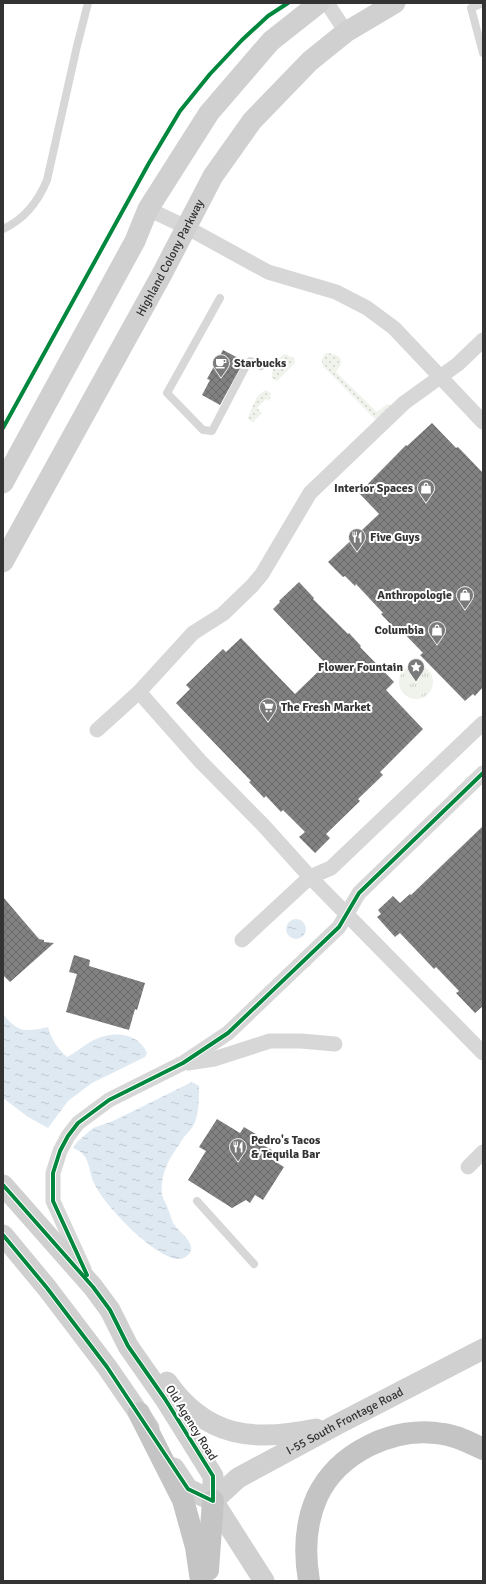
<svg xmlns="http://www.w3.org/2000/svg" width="486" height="1584" viewBox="0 0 486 1584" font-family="Signika,sans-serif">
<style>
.grass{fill:url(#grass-dots)}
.park{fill:url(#park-tufts)}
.water{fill:url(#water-ripples)}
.building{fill:url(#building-cross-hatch)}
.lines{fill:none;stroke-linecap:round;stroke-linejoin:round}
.lane{stroke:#d7d7d7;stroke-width:8}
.street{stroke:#d7d7d7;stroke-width:15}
.secondary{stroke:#d0d0d0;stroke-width:21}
.highway{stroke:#c4c4c4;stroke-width:22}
.cycleway-casing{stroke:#fff;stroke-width:6}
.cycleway{stroke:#00873e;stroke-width:4}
.labels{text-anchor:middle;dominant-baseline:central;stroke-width:4;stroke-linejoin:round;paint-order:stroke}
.street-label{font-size:12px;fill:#333;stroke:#fff}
.poi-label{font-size:12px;font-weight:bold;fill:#333;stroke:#fff;text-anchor:start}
</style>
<defs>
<pattern id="grass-dots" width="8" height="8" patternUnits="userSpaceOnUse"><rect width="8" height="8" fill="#eff3ec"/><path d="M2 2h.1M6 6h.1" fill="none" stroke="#cdd1cb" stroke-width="1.8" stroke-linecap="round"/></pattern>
<pattern id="park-tufts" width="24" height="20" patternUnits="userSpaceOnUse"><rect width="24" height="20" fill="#eff3ec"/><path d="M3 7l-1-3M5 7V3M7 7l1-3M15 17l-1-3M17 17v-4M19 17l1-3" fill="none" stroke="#cdd1cb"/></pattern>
<pattern id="water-ripples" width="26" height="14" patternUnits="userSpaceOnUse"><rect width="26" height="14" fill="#dfe9f2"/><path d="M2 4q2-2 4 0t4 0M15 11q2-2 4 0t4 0" fill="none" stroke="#c0c8d0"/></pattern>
<pattern id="building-cross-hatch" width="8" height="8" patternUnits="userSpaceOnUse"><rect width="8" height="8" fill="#818181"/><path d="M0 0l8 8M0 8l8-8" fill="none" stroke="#6a6a6a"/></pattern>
</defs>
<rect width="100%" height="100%" fill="#fff"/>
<g class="grass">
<path d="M326 353C331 353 343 356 341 363 341 366 337 369 336 372L377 412 387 404 391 406 376 420 323 366C321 360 322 357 326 353Z"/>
<path d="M285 354 294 358 295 363 277 381 272 378C271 370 278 356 285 354Z"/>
<path d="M266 390 271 393 269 401 266 399 257 408 262 413 253 422 251 421 248 418 249 415C253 406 256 394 266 390Z"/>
</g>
<circle class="park" cx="416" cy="682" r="17"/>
<g class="water">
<circle cx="296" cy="929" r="10"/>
<path d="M3 1014C18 1033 26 1032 48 1027 52 1040 57 1048 67 1057 77 1052 86 1043 96 1039 115 1031 138 1033 147 1053L145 1057 92 1083 68 1101 48 1128 28 1117 3 1098Z"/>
<path d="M192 1082 199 1086C199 1098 199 1111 195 1122 193 1127 188 1133 184 1137 171 1157 160 1170 162 1195 163 1200 167 1204 168 1209 170 1213 171 1218 173 1223 178 1231 189 1237 191 1247 192 1255 183 1260 177 1259 153 1256 105 1206 95 1185 87 1170 92 1155 73 1148L77 1142 93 1128 113 1121Z"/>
</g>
<g class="building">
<polygon points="223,350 244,361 220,405 202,395 210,380 207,379"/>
<polygon points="432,423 456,448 458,447 483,473 483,687 475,696 473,694 465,701 420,655 423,653 398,627 396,630 381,614 383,613 356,584 355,586 345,576 343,577 328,562 379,514 359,493 406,445 407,446"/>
<polygon points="299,582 314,598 313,599 348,634 349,633 361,646 360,647 394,682 386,690 423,729 380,772 383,775 358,799 360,801 326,834 330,838 315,853 299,837 305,832 283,810 281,812 266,796 264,798 249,782 251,781 176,703 190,689 186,685 223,649 226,652 241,638 295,694 326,664 273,609 280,602 279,601"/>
<polygon points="483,826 483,1006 475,1013 456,993 459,991 436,967 434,969 400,933 395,937 377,917 381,914 378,910 393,896 400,903 410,894 411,895"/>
<polygon points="3,897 39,939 44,940 44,942 54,943 10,982 3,975"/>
<polygon points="74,955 90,960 89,966 145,983 137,1010 135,1009 129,1030 66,1012 77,974 69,972"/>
<polygon points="217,1119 240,1133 244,1127 262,1138 259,1143 272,1150 268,1157 284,1167 263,1200 255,1195 250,1203 246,1200 232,1208 188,1180 206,1151 199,1147"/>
</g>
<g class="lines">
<g class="lane">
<polyline points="483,3 471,8 483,53"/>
<path d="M3 229C25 219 38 202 47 180L77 46 88 3"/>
<polyline points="220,298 167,393 203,430 212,431 245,368 250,361 261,366"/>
<polyline points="197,1201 254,1264"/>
</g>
<g class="street">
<polyline points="327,3 346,32"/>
<polyline points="148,209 186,227 268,272 336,292 367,308 394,328 483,422"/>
<polyline points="139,692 200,761 264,826 310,877 483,1053"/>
<polyline points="97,730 139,692 193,633 223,614 252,586 262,574 310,493 404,403 458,364 483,340"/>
<polyline points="242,940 310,877 331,868 483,723"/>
<polyline points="188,1063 214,1059 270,1041 301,1041 335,1044"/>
<polyline points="468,1167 483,1152"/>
<polyline points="84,1269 53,1201 53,1173 60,1151 68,1136 78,1123 109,1100 183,1063 228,1033 339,927 359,893 483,773"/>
</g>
<g class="secondary">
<polyline points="3,483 135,241 148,209 209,113 271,41 319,3"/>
<path id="s1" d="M3 562 162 274 213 176 252 121 310 61 346 32 395 3"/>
<polyline points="3,1185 93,1287 110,1310 128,1346 165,1399 213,1476 213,1501"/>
<polyline points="3,1235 47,1288 107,1367 149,1428"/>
<path d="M167 1382C206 1438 254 1442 316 1429"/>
<polyline points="174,1468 188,1489 213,1501 264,1581"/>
<path id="s2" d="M213 1501 238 1478 338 1424 483 1349"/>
</g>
<g class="highway">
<polyline points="139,1413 183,1500 196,1547 201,1581"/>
<polyline points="208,1570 213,1501"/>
<path d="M309 1581C304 1552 305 1524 317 1497 338 1452 395 1425 443 1434 457 1436 471 1443 483 1449"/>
</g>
<g class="cycleway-casing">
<g id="cycleway">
<polyline points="3,428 149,163 180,111 210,74 242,40 268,16 288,3"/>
<polyline points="3,1185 93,1287 110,1310 128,1346 165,1399 213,1476 213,1501 188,1489 107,1367 47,1288 3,1235"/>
<polyline points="87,1275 53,1201 53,1173 60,1151 68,1136 78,1123 109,1100 183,1063 228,1033 339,927 359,893 483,773"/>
</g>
</g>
<use href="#cycleway" class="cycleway"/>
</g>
<defs>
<g id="cafe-pin" transform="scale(0.9)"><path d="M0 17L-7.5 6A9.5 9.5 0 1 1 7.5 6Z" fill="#7a7a7a" stroke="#fff"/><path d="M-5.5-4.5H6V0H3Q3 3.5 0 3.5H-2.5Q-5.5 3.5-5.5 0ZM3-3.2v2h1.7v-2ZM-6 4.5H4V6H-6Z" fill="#fff"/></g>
<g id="shop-pin" transform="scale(0.9)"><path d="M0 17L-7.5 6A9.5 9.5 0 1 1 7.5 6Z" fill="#7a7a7a" stroke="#fff"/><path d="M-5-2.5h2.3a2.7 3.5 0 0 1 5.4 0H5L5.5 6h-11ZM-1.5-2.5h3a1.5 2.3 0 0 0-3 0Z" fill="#fff"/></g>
<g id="restaurant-pin" transform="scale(0.9)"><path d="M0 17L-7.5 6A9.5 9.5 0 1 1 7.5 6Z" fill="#7a7a7a" stroke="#fff"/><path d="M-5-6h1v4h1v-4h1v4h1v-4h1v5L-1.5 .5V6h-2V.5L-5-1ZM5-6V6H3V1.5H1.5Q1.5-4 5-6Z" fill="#fff"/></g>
<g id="sight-pin" transform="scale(0.9)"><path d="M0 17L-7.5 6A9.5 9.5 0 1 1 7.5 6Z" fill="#7a7a7a" stroke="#fff"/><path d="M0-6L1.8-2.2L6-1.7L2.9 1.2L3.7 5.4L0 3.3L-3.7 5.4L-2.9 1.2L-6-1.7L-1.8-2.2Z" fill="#fff"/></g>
<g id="supermarket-pin" transform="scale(0.9)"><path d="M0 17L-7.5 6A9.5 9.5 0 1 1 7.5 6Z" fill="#7a7a7a" stroke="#fff"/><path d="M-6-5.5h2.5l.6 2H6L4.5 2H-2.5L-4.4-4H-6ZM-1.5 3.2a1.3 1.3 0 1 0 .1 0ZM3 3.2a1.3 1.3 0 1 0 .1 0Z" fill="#fff"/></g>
</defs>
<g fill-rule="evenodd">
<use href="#cafe-pin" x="221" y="363"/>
<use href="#shop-pin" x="426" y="488"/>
<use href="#restaurant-pin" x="357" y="537"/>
<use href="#shop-pin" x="465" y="595"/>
<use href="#shop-pin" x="437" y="630"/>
<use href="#sight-pin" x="416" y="667"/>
<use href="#supermarket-pin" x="268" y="707"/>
<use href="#restaurant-pin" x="238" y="1147"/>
</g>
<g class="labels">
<g class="street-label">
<text stroke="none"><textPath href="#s1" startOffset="347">Highland Colony Parkway</textPath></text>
<text stroke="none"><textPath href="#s2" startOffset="155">I-55 South Frontage Road</textPath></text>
<text transform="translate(191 1423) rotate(58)">Old Agency Road</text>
</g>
<g class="poi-label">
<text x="234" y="363">Starbucks</text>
<text x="413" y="488" text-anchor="end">Interior Spaces</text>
<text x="370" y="537">Five Guys</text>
<text x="452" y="595" text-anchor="end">Anthropologie</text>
<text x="424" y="630" text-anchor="end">Columbia</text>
<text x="403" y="667" text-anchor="end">Flower Fountain</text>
<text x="281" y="707">The Fresh Market</text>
<text x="251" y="1140">Pedro's Tacos<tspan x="251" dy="14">&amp; Tequila Bar</tspan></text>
</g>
</g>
<rect width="486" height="1584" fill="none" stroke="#333333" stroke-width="8"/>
</svg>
